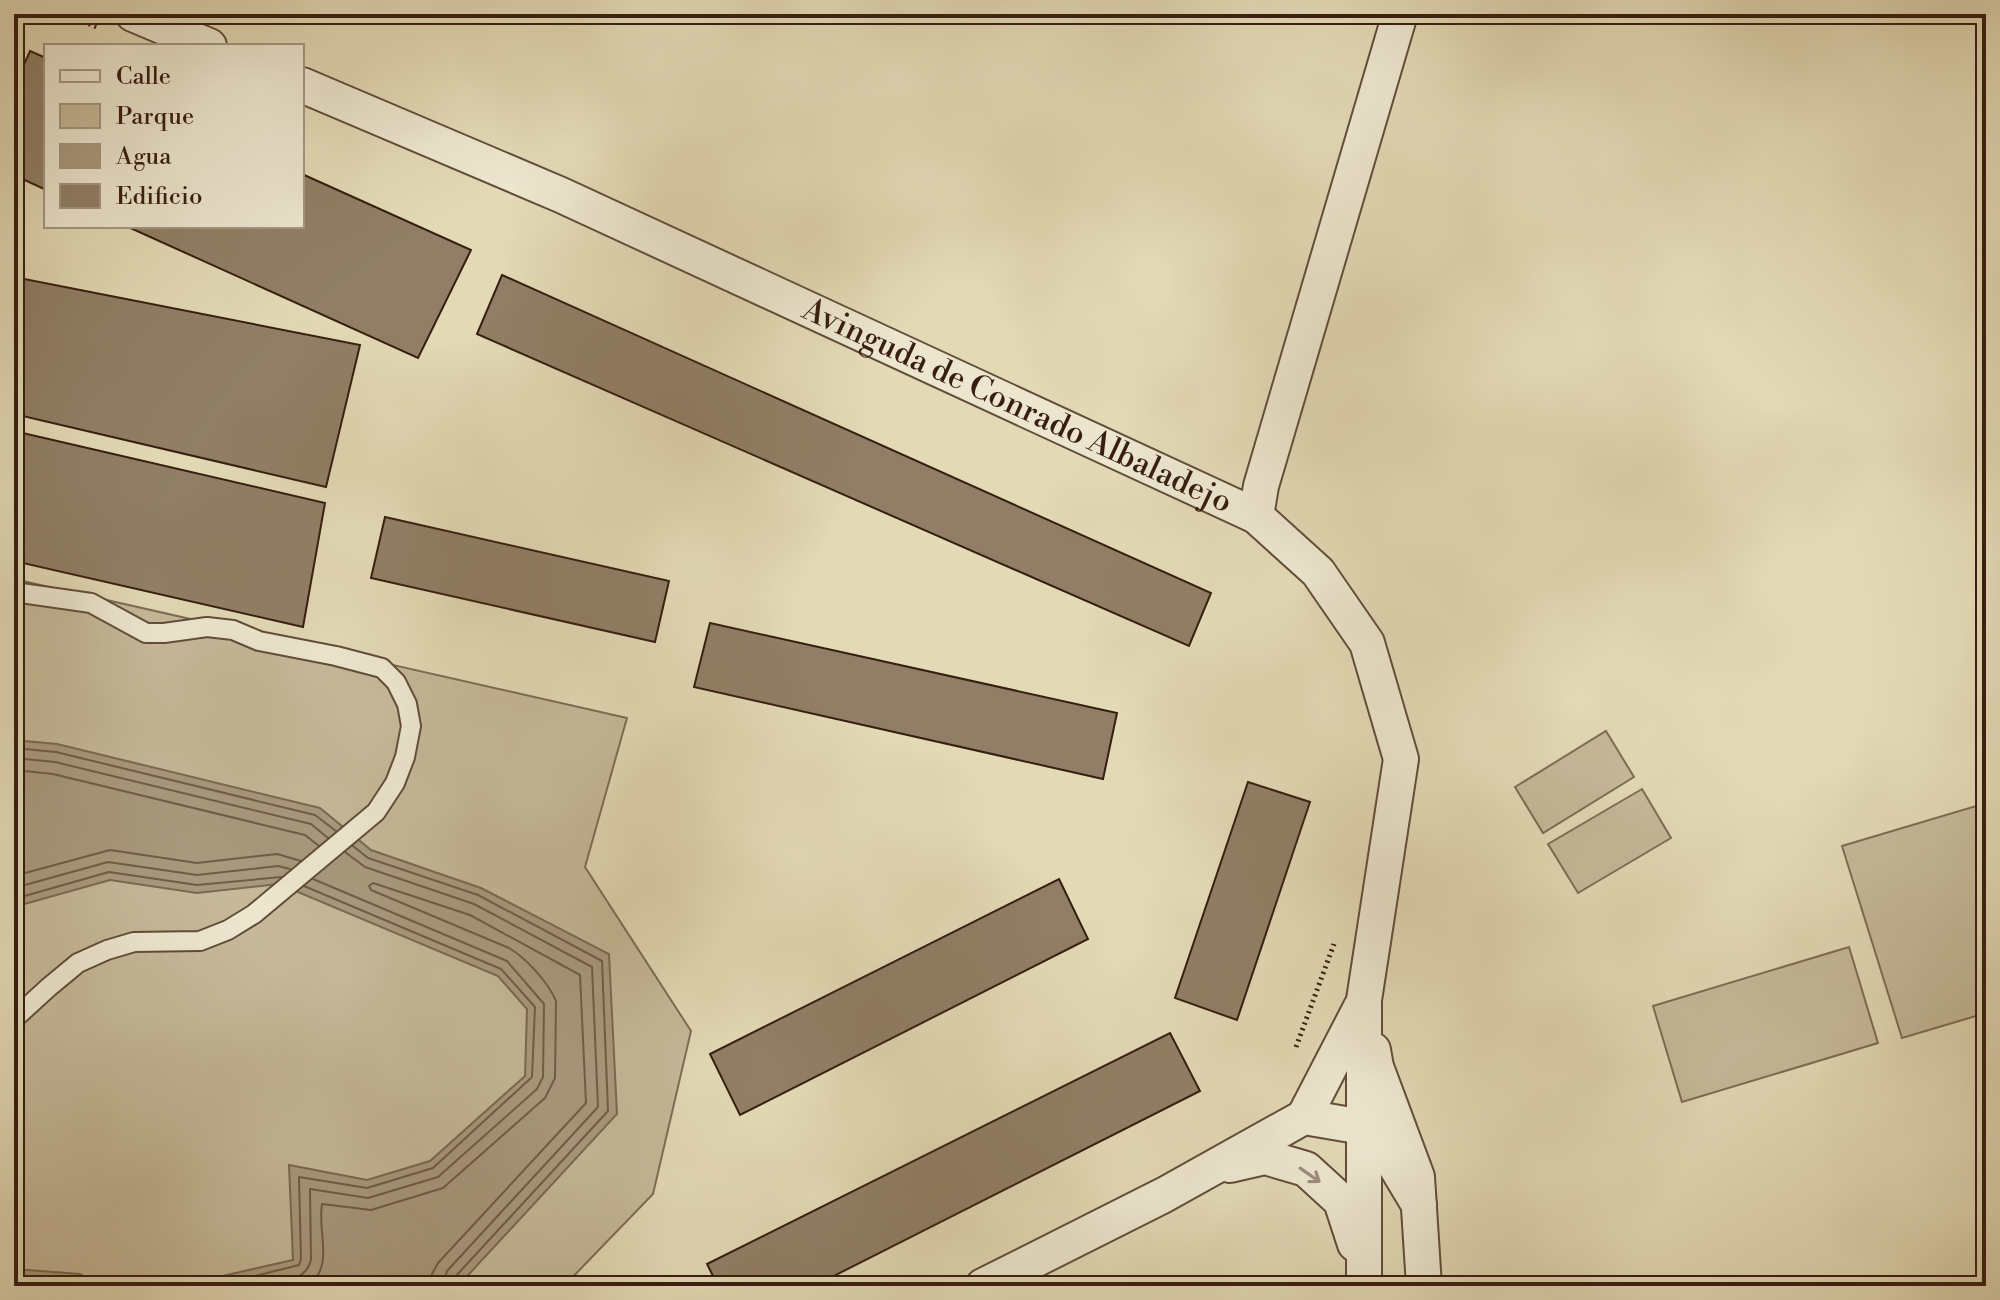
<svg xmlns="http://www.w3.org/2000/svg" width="2000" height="1300" viewBox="0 0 2000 1300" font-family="'Libre Bodoni',serif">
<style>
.green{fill:#c5b999;stroke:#7e6c55;stroke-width:2}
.water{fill:#a8997d;stroke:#7b6852;stroke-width:2}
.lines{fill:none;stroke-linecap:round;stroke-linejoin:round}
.shore{stroke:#705c47;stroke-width:2}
.building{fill:#907f66;stroke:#371e11;stroke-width:2}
.service-casing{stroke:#624d3a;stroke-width:22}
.minor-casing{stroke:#624d3a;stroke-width:38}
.path{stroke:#371e11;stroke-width:5;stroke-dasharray:2 4;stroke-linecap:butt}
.service{stroke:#ece6cf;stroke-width:18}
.minor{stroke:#ece6cf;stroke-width:34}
.oneway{stroke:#9b8c7a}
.labels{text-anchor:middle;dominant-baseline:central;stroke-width:8;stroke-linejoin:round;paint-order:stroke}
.street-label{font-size:32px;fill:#371e11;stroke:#ece6cf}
</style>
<rect width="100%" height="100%" fill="#e2d9b5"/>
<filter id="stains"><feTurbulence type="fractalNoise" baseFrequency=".0025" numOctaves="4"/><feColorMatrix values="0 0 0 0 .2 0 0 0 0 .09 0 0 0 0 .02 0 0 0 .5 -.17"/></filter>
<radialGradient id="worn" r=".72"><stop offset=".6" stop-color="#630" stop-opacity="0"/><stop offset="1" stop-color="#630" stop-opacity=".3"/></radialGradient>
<g class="green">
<polygon points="14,579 627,718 585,867 691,1031 653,1194 564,1286 14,1286"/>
<polygon points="1606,731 1634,777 1543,833 1515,787"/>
<polygon points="1642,789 1671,838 1578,893 1548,844"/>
<polygon points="1986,803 1986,1013 1902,1038 1842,846"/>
<polygon points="1849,947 1878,1043 1682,1102 1653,1006"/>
</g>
<g class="water">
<polygon points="14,740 57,744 320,808 371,850 481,888 609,954 617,1114 458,1286 178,1286 293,1260 289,1165 367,1180 430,1161 525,1076 527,1009 498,976 279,884 197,893 110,880 14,907"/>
<polygon points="14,1269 80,1274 100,1286 14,1286"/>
</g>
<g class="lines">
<g class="shore">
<polyline points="14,748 56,752 315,815 336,831"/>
<polyline points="14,758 55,762 311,824 328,838"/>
<polyline points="14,770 53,774 305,835 319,846"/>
<polyline points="353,846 368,858 478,895 602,961 608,1111 455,1277 452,1286"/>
<polyline points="345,852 365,867 474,904 592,967 598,1107 447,1271 442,1286"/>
<polyline points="14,876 110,850 197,863 277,854 301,861"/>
<polyline points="14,888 108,862 197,875 278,866 290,869"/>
<polyline points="14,899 109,872 197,885 281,877"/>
<polyline points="215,1286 299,1265 301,1259 299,1177 367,1188 433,1168 532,1077 535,1007 501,969 304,886"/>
<path d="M260 1286C280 1282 307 1282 311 1259L310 1189 368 1198 438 1177 537 1089 543 1077 544 1004 507 961 313 879"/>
<path d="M308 1286C335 1266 317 1232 322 1204L371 1210 443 1188 545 1098 555 1078 556 1001C548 982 526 958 509 948L371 890 369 886 373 883 470 915 580 975 586 1103 438 1263 432 1274 430 1286"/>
</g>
</g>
<g class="building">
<polygon points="30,51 46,58 46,190 14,175 14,87"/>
<polygon points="302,174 471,250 418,358 126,226 302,226"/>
<polygon points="502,275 1211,593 1189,646 477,334"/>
<polygon points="14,277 360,345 326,487 14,414"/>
<polygon points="14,431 325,503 303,627 14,561"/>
<polygon points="385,517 669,581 655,642 371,578"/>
<polygon points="710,623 1117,713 1103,779 694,687"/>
<polygon points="1248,782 1310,802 1237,1020 1175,998"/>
<polygon points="1059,879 1088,939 740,1115 710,1054"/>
<polygon points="1170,1033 1200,1091 814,1286 718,1286 707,1264"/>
</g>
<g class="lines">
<g class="service-casing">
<polyline id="service" points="14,592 91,603 146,633 164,633 207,627 233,630 259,641 336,656 382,668 396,682 407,704 411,726 405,757 395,783 376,812 254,914 228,930 200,941 134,942 107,950 78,963 49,987 14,1019"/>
</g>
<g class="minor-casing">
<g id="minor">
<polyline points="133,14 209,46"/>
<path id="s1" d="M302 85 561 195 1256 516 1318 572 1367 643 1401 759 1364 1000V1286"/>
<polyline points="1256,516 1261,486 1400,14"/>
<polyline points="1373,1050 1376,1067 1417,1177 1424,1286"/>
<polyline points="1304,1117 1361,1007"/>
<polyline points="1230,1165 1265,1157 1306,1169 1341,1201 1355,1244"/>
<polyline points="983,1286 1164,1195 1304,1117 1363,1127 1392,1160 1419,1205"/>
</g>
</g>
<g class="path">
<polyline points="67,14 99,28"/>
<polyline points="1296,1047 1334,944"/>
</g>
<use href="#service" class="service"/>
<use href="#minor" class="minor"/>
</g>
<defs><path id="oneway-shaft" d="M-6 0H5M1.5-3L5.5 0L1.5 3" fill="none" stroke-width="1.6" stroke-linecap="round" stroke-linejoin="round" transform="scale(2)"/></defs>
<use class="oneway" href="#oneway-shaft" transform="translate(1310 1175) rotate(35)"/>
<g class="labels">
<g class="street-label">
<text stroke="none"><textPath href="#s1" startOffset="784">Avinguda de Conrado Albaladejo</textPath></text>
</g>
</g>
<rect width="2000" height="1300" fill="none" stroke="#e2d9b5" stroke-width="48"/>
<rect x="16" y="16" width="1968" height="1268" fill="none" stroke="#371e11" stroke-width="4"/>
<rect x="24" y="24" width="1952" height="1252" fill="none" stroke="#371e11" stroke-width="2"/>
<rect x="44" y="44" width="260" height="184" fill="#ece6cf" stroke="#a49683" stroke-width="2"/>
<rect x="60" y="70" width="40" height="12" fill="#ece6cf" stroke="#a49683" stroke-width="2"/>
<text x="116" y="84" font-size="24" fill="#371e11">Calle</text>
<rect x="60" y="104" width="40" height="24" fill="#c5b999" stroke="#a49683" stroke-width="2"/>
<text x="116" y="124" font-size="24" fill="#371e11">Parque</text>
<rect x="60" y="144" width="40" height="24" fill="#a8997d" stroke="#a49683" stroke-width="2"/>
<text x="116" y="164" font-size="24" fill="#371e11">Agua</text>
<rect x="60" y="184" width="40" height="24" fill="#907f66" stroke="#a49683" stroke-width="2"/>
<text x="116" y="204" font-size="24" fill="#371e11">Edificio</text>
<rect width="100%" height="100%" filter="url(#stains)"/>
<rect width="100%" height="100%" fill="url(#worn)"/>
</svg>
